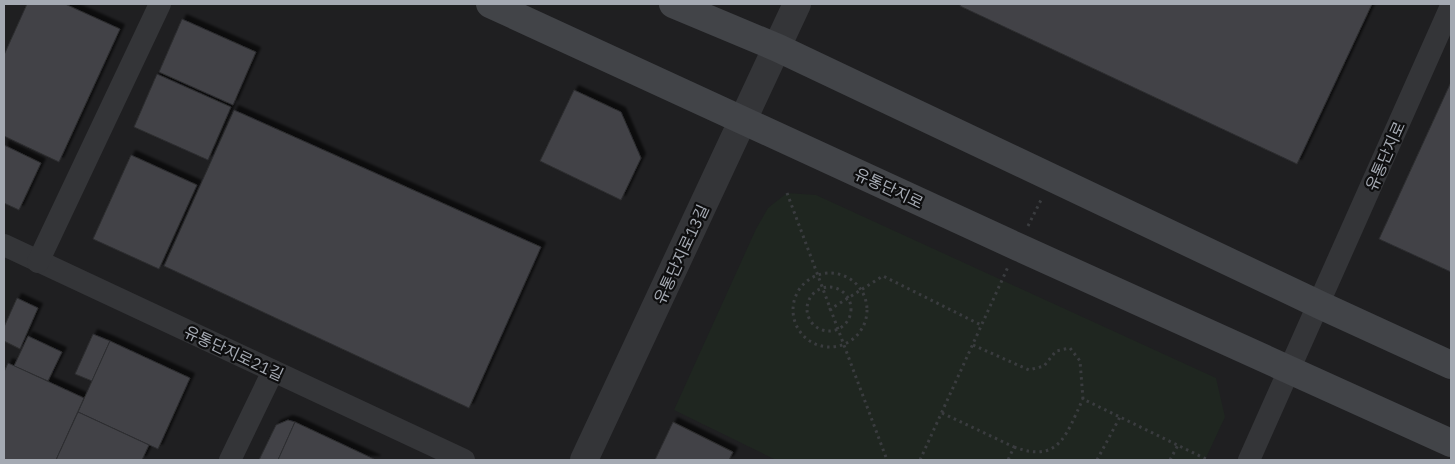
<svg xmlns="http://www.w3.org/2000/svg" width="1455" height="464" viewBox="0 0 1455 464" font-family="'IBM Plex Sans','Noto Sans KR',sans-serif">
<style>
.built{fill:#1f1f21}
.green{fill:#1f2620}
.building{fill:#424347;stroke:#2d2d30;filter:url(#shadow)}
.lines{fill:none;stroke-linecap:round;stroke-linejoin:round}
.path{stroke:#3a3c3f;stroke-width:3;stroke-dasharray:2.5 4;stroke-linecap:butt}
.minor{stroke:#343538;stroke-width:22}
.tertiary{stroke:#343538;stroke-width:28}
.secondary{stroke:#424448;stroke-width:28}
.labels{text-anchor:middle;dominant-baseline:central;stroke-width:4.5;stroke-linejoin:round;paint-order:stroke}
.street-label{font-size:16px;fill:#a5aab3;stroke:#0e0e0f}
</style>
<defs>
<filter id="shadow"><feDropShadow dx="4.5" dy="-4.5" stdDeviation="1" flood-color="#0009"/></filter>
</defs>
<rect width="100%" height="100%" fill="#121314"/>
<rect class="built" x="4" y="4" width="1447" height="456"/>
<polygon class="green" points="787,193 816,195 1216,378 1225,417 1205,460 776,460 674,410 756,229 768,208"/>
<g class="building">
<polygon points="27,4 65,4 120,29 59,162 4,136 4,55"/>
<polygon points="961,4 1372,4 1297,164 960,6"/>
<polygon points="182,19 256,52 233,105 159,72"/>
<polygon points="157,74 231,107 208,160 134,127"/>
<polygon points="1451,82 1451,272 1379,239"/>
<polygon points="574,90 621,112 641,158 621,200 540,161"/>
<polygon points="234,110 541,247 469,408 164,266"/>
<polygon points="4,145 41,163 19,210 4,203"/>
<polygon points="131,155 197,185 159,269 93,239"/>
<polygon points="17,298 38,308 20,349 4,341 4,327"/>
<polygon points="93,334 110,341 92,381 75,374"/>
<polygon points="28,336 62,352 48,381 14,366"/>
<polygon points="110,341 190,378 158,449 78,412"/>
<polygon points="8,363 84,398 56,460 4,460 4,372"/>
<polygon points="78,412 149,445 142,460 56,460"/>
<polygon points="288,420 295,422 278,460 259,460 276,425"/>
<polygon points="295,422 376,460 278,460"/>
<polygon points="673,422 733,452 729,460 655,460"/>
</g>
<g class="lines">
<g class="path">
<polyline points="787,193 887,460"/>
<polyline points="1028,226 1042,198"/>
<circle cx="830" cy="310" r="37"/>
<circle cx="829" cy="309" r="22"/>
<polyline points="829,310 883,276 981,325"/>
<polyline points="973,345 1029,370 1044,366 1056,351 1070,348 1080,361 1083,399 1206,459"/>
<polyline points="942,413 1014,447 1008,460"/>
<path d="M1014 447C1060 464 1066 434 1083 399"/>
<polyline points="920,460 1008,267"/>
<polyline points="1097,460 1120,417"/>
<polyline points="1170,460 1178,445"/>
</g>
<g class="minor">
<polyline points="4,245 464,460"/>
<polyline points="38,262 160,4"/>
<polyline points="230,460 273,371"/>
<polyline points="1249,460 1451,6"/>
</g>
<polyline class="tertiary" points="584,460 797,4"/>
<g class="secondary">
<polyline points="490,4 1018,247 1451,443"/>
<polyline points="673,4 778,48 1320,305 1451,365"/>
</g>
</g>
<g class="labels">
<g class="street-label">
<text transform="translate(1385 156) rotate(-66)">유통단지로</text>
<text transform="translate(889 188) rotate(25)">유통단지로</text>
<text transform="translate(681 254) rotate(-65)">유통단지로13길</text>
<text transform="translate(234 353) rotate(25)">유통단지로21길</text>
</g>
</g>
<rect width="1455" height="464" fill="none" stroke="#a5aab3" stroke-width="10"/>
</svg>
